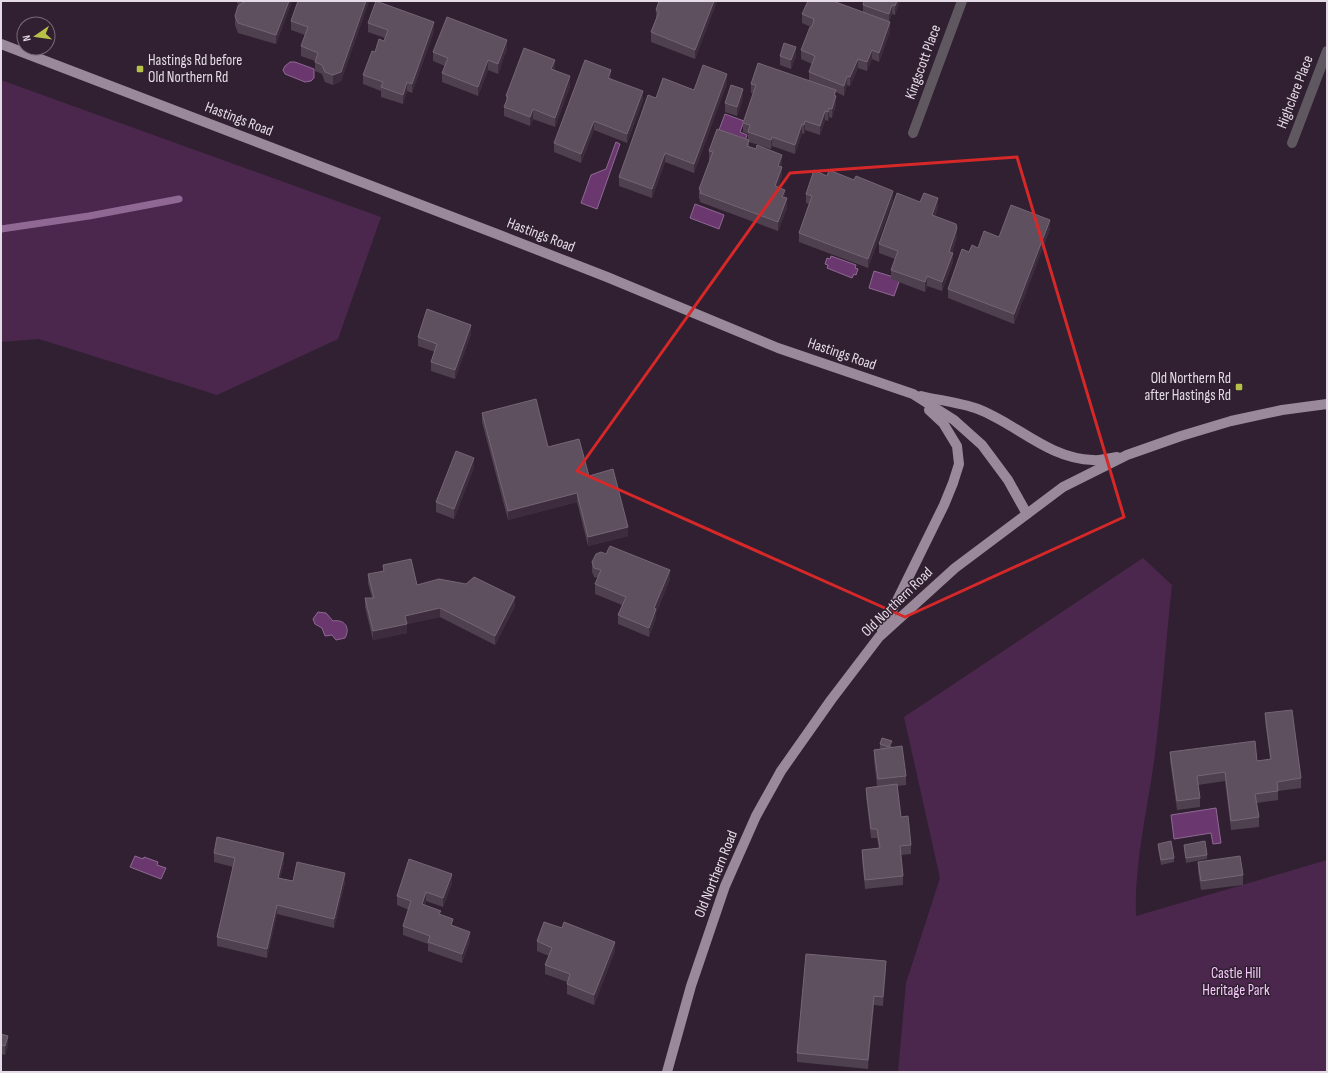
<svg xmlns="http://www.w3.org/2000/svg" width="1328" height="1073" viewBox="0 0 1328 1073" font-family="'Sofia Sans Condensed',sans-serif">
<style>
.green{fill:#4b274e}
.water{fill:#6a386f;stroke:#8f6993}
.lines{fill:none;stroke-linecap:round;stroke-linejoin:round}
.stream{stroke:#8f6993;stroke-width:7}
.minor{stroke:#605861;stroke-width:10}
.major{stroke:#9a899b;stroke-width:10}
.wall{fill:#4f4050}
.shaded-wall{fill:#3c2c3d}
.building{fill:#5f5060;stroke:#746675}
.marked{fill:none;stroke:#d62828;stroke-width:3;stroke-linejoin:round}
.poi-dot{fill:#b7c148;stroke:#302031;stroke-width:1.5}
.labels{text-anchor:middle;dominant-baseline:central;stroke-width:3;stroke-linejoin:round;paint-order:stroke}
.poi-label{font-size:15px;fill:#e5dbe6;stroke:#302031;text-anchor:start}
.street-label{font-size:15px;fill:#e5dbe6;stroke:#302031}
.park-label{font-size:15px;fill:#f6c9fa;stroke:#302031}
</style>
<rect width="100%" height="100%" fill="#302031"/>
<g class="green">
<polygon points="1,80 381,217 338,339 217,395 39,339 1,342"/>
<path d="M1143 558 1172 585C1166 641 1162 698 1155 754 1148 808 1134 862 1136 916L1327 860V1072H898L906 983 940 878 904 717Z"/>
</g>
<g class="water">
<polygon points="290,62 295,62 314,69 314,78 311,81 305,82 285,74 283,70 285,66"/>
<polygon points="725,114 744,121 740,132 747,135 745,141 719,130"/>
<polygon points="616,142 620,144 597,209 581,203 591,175 606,169"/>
<polygon points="695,204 724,215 719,229 690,218"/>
<polygon points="831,256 856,265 855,268 858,269 856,275 854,274 852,278 827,268 828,265 825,264 827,258 830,259"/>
<polygon points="874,271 900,279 894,296 869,288"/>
<path d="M318 612 326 613 333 621C344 619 351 627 345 638L336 640 332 635 325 636 322 628 315 624 313 619Z"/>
<polygon points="1216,808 1221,843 1213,844 1211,833 1174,839 1171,815"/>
<polygon points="135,856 143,859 144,857 158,862 157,865 166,868 161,879 130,867"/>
</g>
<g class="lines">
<polyline class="stream" points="1,229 89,216 179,199"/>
<g class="minor">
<polyline points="913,133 962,1"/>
<polyline points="1292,143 1327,51"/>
</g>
<g class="major">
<polyline points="1,44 502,236 607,277 778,348 913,394 954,420 982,445 1008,480 1027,514"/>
<path d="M921 396C938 400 962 403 978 409 1017 424 1049 459 1093 460 1101 461 1110 458 1117 457"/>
<polyline points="882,631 944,505 953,483 959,464 957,446 943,423 929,410"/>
<polyline points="667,1072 691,986 725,886 756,816 781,771 831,700 879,637 955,568 1063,487 1127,455 1181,436 1231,421 1282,410 1327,404"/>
</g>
</g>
<g class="wall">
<polygon points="237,1 292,1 276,44 238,33 235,25 235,16 238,7"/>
<polygon points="298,1 369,1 341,81 333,85 325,82 322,74 315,71 315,61 301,56 301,46 305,35 291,30 291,21"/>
<polygon points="659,1 717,1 695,59 651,42 651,32 656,19 656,10"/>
<polygon points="864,1 900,1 895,15 892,14 889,22 890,32 879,62 872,59 867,71 858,68 850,86 847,85 844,96 836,92 836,105 832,118 829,117 828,121 825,120 820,135 805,130 804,134 802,133 795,154 772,146 771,149 749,142 749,147 782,164 781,167 782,176 778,187 785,198 787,208 778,231 700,202 700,199 699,199 699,189 710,160 709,160 709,151 748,140 748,134 743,132 743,123 753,93 751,93 751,84 809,81 809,72 812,64 801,59 801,50 811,27 802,23 802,14 863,12 863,5"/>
<polygon points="368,23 434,31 412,93 407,91 403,104 381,97 381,91 363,84 363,75 375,52 384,41 385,38 368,32"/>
<polygon points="507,49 498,74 488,70 478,96 442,82 442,73 445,66 433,61 433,52"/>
<polygon points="780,56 796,56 791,69 780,65"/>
<polygon points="555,69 554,70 570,86 555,127 533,119 530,126 504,116 504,107 506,102 506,96"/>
<polygon points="611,79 643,100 627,143 594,130 581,163 554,152 554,143"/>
<polygon points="727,83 694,173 665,162 652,198 619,186 619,177 656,98"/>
<polygon points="743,98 737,116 725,112 725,103"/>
<polygon points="827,176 854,180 893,200 868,268 799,242 799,233 809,204 806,203 806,194"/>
<polygon points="920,202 938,207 935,216 957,237 952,253 953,262 942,291 927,286 925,292 891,279 891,270 895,259 879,253 879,244"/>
<polygon points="1050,229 1014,324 948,298 948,289 969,252 999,237"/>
<polygon points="471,334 455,379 431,371 431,362 435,352 418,346 418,337"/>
<polygon points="482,413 548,447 589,476 628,536 588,546 577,502 508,520 482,422"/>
<polygon points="474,467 454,519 436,512 436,502"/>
<polygon points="592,562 670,579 656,613 656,618 649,637 618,624 618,615 622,605 595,594 595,584 598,578 594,577 592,572"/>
<polygon points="383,565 417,585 515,606 495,645 440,617 407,624 407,633 373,640 365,607 365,598 372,598 368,583 368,574 383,571"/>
<polygon points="1265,713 1301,778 1301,788 1278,791 1278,800 1257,803 1259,817 1259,827 1231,830 1225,781 1198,785 1200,798 1200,807 1177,810 1170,761 1170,752 1257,761 1270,759 1265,722"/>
<polygon points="880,744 892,746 891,748 906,776 906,785 897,786 901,817 911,845 911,854 901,855 903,876 903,885 865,889 862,860 862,850 879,849 877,838 871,838 866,797 866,788 877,786 874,759 874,750 881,749 880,748"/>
<polygon points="1158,844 1174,858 1174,862 1161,865 1158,848"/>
<polygon points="1184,845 1207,855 1207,859 1186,863 1184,849"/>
<polygon points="214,853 284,862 280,878 293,881 345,882 334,928 277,914 267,958 217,946 217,937 233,867 214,862"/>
<polygon points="1198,862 1243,875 1243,885 1201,890 1198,871"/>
<polygon points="452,883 443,907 426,901 425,905 441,915 470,941 462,963 428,951 428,944 403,935 403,926 409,910 397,905 397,896"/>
<polygon points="537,941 615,951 594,1005 567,994 567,982 545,974 545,965 549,956 537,951"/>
<polygon points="886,970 883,1006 874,1005 868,1069 797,1062 797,1053"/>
<polygon points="1,1034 8,1046 5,1055 1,1054"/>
</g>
<g class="shaded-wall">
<polygon points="289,1 292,1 276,44 276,35"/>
<polygon points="366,1 369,1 341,81 333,85 333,75"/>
<polygon points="714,1 717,1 695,59 695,50"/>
<polygon points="897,1 900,1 895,15 895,6"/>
<polygon points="892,5 892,14 889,23 889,14"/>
<polygon points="434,22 434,31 412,93 412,84"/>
<polygon points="890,22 890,32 879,62 879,53"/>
<polygon points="507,40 507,49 498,74 498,64"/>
<polygon points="796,47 796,56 791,69 791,60"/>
<polygon points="872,50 872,59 867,71 867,62"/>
<polygon points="858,59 858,68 850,86 850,77"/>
<polygon points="488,60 488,70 478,96 478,87"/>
<polygon points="555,60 555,69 551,78 551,69"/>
<polygon points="611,70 611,79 608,78"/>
<polygon points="727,74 727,83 694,173 694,164"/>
<polygon points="570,76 570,86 555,127 555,118"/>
<polygon points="847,76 847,85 844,96 844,86"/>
<polygon points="407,82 407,91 403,104 403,95"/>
<polygon points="743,89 743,98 737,116 737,107"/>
<polygon points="836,90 836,105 832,118 832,109 834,95"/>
<polygon points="643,91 643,100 627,143 627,134"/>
<polygon points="829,108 829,117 828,121 828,112"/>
<polygon points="533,109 533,119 530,126 530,117"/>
<polygon points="825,111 825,120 820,135 820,126"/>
<polygon points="594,121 594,130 581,163 581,154"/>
<polygon points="805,121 805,130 804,134 804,125"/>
<polygon points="802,124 802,133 795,154 795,145"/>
<polygon points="772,137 772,146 771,149 771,140"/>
<polygon points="665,153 665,162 652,198 652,189"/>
<polygon points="782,155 782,164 778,175 778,166"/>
<polygon points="782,167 782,176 775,196 775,186"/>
<polygon points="785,190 785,199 782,197"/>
<polygon points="893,191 893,200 868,268 868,259"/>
<polygon points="787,198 787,208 778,231 778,222"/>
<polygon points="938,198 938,207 932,224 932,215"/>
<polygon points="1050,220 1050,229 1014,324 1014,314"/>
<polygon points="957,228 957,237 949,261 949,252"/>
<polygon points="953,253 953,262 942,291 942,282"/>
<polygon points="927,276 927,286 925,292 925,282"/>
<polygon points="471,325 471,334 455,379 455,370"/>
<polygon points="474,458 474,467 454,519 454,509"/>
<polygon points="577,493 577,502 508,520 508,511"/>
<polygon points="628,527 628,536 588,546 588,537"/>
<polygon points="670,570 670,579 656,613 656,618 649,637 649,628 654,608"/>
<polygon points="515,597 515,606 495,645 495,636"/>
<polygon points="440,608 440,617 407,624 407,633 373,640 373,631 405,616"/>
<polygon points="284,853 284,862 278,887 278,878"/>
<polygon points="345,873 345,882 334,928 334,919"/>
<polygon points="452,874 452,883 443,907 443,898"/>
<polygon points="426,892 426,901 422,914 422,904"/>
<polygon points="277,905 277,914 267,958 267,949"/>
<polygon points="470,932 470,941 462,963 462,954"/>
<polygon points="615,942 615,951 594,1005 594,995"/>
<polygon points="886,961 886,970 883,1006 883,997"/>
<polygon points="874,996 874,1005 868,1069 868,1060"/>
<polygon points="8,1036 8,1046 5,1055 5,1046"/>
</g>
<g class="building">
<polygon points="245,1 289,1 276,35 238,23 235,16 238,6 246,1"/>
<polygon points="298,1 366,1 341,72 333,75 325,72 322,65 315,62 318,53 301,46 308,27 291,21"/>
<polygon points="376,1 434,22 412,84 407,82 403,95 381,87 383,82 363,75 372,51 375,52 379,39 384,41 388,30 368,23"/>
<polygon points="659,1 714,1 695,50 651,32 659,12 656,10"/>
<polygon points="808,1 833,1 890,22 879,53 872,50 867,62 858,59 850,77 847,76 844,86 809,72 815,56 801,50 810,27 812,27 814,19 802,14"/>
<polygon points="864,1 897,1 895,6 892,5 889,14 863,5"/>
<polygon points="447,17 507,40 498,64 488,60 478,87 442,73 448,58 433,52"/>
<polygon points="784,43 796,47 791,60 780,56"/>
<polygon points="524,48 555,60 551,69 570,76 555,118 533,109 530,117 504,107 508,97 506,96"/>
<polygon points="585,60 611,70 608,78 643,91 627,134 594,121 581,154 554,143"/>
<polygon points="758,63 836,90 834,95 836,96 832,109 829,108 828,112 825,111 820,126 805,121 804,125 802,124 795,145 772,137 771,140 748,132 750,125 743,123 756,85 751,84"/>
<polygon points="703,65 727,74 694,164 665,153 652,189 619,177 648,95 656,98 663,78 694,90"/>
<polygon points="731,85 743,89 737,107 725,103"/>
<polygon points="717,129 749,140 747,146 756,149 757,145 782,155 778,166 782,167 775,186 785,190 782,197 787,198 778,222 700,193 701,190 699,189 713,152 709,151"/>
<polygon points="814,170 827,176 829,170 854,180 856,176 893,191 868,259 799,233 812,196 806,194"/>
<polygon points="897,193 920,202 924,193 938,198 932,215 956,224 957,228 949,252 953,253 942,282 927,276 925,282 891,270 898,251 879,244"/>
<polygon points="1011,205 1050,220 1014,314 948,289 962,249 969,252 972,245 978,248 984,231 999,237"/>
<polygon points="427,309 471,325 455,370 431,362 437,344 418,337"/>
<polygon points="536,399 548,447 579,439 589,476 613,469 628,527 588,537 577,493 508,511 482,413"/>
<polygon points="456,451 474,458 454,509 436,502"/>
<polygon points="610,546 670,570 654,608 656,609 649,628 618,615 626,597 595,584 601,570 594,568 592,562 596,554 601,552 606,554"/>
<polygon points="411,559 417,585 439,579 466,584 474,577 515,597 495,636 440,608 405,616 407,624 373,631 365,598 374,598 368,574 384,571 383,565"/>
<polygon points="1292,710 1301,778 1277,782 1278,791 1255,794 1259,817 1231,821 1225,772 1197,776 1200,798 1177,801 1170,752 1255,741 1257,761 1271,759 1265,713"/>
<polygon points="882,738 892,741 889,747 880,744"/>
<polygon points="902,746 906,776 878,779 874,750"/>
<polygon points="897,784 901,817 908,816 911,845 900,846 903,876 865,880 862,850 880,848 877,829 871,829 866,788"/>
<polygon points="217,837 284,853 278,878 293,881 297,862 345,873 334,919 277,905 267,949 217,937 235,858 214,853"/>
<polygon points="1171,841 1174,858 1161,860 1158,844"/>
<polygon points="1205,841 1207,855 1186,858 1184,845"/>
<polygon points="1240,856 1243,875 1201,881 1198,862"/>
<polygon points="409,859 452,874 443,898 426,892 422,904 441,911 439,914 453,919 451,925 470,932 462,954 428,942 430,936 403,926 411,901 397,896"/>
<polygon points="544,922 562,928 564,922 615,942 594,995 567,984 570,974 545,965 552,948 537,941"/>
<polygon points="806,954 886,961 883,997 874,996 868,1060 797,1053"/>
<polygon points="1,1034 8,1036 5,1046 1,1045"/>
</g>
<path class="marked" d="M1017 157 1124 517 905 617 577 471 790 173Z"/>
<g class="poi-dot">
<rect x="136" y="65" width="8" height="8" rx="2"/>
<rect x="1235" y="383" width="8" height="8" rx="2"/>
</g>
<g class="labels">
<g class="poi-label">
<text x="148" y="60">Hastings Rd before<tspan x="148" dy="17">Old Northern Rd</tspan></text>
<text x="1231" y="378" text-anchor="end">Old Northern Rd<tspan x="1231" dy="17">after Hastings Rd</tspan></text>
</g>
<g class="street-label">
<text transform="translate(923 62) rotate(-70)">Kingscott Place</text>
<text transform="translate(1295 92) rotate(-69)">Highclere Place</text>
<text transform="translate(239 119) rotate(21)">Hastings Road</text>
<text transform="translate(541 235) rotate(21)">Hastings Road</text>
<text transform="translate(842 354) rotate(19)">Hastings Road</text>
<text transform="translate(897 602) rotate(-44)">Old Northern Road</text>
<text transform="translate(716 874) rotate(-68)">Old Northern Road</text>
</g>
<g class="park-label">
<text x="1236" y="973">Castle Hill<tspan x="1236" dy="17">Heritage Park</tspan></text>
</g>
</g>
<rect width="1328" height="1073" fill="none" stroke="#e5dbe6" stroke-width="4"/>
<g transform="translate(36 36) rotate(257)"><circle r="19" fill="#302031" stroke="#786b79"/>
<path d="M0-3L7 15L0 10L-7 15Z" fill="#b7c148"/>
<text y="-6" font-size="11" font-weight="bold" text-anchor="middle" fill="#e5dbe6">N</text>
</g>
</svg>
